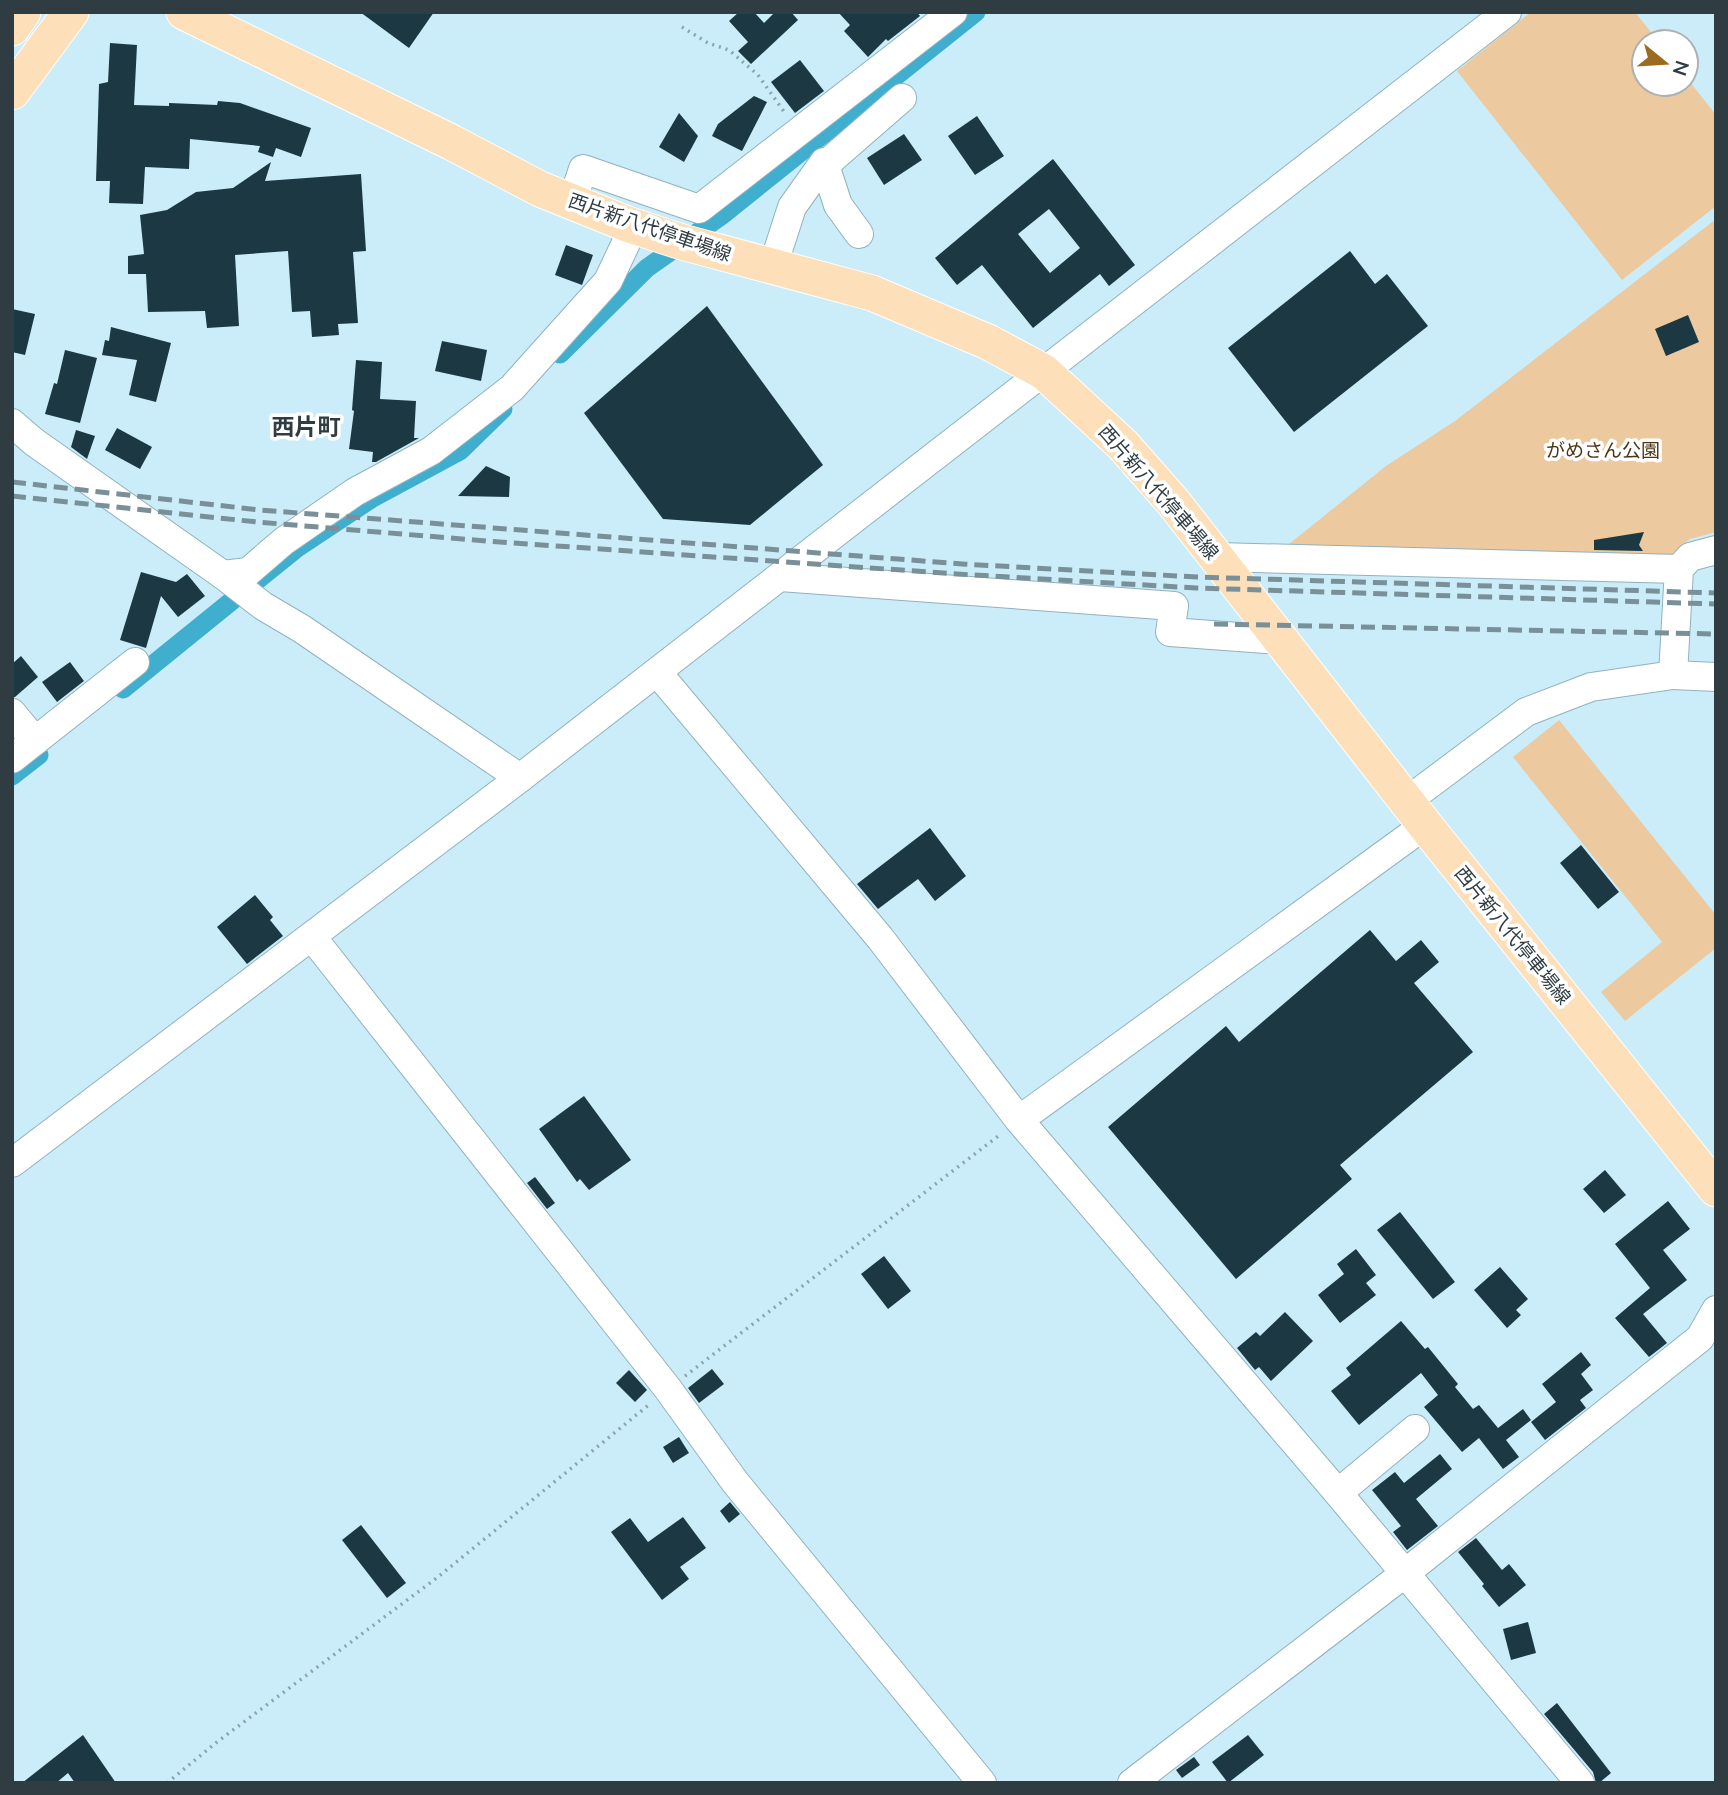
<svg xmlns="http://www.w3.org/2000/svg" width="1728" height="1795" viewBox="0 0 1728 1795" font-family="Mulish,'Noto Sans JP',sans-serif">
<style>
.green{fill:#ecc99e}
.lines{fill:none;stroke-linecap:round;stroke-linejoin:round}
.canal{stroke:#40afcf;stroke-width:19}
.building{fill:#1c3943;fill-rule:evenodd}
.minor-casing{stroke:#91b2bd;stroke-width:30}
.major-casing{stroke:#fff;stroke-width:37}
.path{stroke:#8aa3ac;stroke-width:3.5;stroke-dasharray:2 5;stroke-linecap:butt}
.minor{stroke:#fff;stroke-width:28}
.major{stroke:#fddfb9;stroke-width:35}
.rail{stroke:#799099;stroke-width:5;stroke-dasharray:14 7;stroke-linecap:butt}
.labels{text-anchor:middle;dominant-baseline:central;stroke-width:7;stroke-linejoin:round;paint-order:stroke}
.street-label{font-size:19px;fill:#2f3d42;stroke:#fff}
.park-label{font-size:19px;fill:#4b3516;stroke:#fff}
.quarter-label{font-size:23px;font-weight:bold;fill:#2f3d42;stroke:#fff}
</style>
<rect width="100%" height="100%" fill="#cbedf9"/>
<g class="green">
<polygon points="1531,12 1635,12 1659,42 1644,42 1644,84 1686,84 1686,77 1716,115 1716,206 1622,280 1457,71"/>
<polygon points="1716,219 1716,532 1690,539 1661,563 1278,553 1386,466 1455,421"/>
<polygon points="1559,720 1716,915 1716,948 1625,1021 1601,992 1662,942 1513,757"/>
</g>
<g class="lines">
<g class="canal">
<polyline points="560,354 647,268 721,216 976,12"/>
<polyline points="123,689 297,548 371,499 460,451 503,409"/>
<polyline points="12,776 39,755"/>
</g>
</g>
<g class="building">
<polygon points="360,12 434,12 409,48"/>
<polygon points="739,12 754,12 764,23 775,12 791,12 798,20 751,64 738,51 748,42 729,21"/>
<polygon points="838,12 917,12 920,16 888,41 886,39 868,57 844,31 850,25"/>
<polygon points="110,43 137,45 134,105 169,106 169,103 217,105 218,101 240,103 311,128 301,157 276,148 273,157 258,152 260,146 190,139 189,169 145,167 143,204 109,203 110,181 96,181 99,84 108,82"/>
<polygon points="800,60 824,91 795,113 771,82"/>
<polygon points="754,96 767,102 742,151 712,136 718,124"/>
<polygon points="679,113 698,136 684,162 659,147"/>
<polygon points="977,116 1004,156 975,175 948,136"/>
<polygon points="904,134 922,160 884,185 867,158"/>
<path d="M1053 159 1135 265 1109 286 1100 274 1033 328 982 265 957 285 935 258ZM1049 209 1080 248 1050 273 1018 234Z"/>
<polygon points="271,162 265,181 361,174 366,251 353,252 358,323 338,324 339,335 312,337 310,311 292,312 288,251 235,255 239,326 207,328 205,311 148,312 146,274 128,274 128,256 144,254 140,215 167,210 196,192 233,188"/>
<polygon points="566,245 593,255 582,285 555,275"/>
<polygon points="1350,251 1375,284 1387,274 1428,326 1294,432 1228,348"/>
<polygon points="707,306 823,465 750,525 663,519 584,413"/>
<polygon points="12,309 35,314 25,355 12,352"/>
<polygon points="1688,315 1699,342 1666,356 1655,329"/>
<polygon points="111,327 171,343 156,402 129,395 137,360 102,355 105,340 109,341"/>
<polygon points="442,341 487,350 481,381 435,371"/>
<polygon points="65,350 97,358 80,423 45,414 54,383 57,384"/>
<polygon points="356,360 382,362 380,399 416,401 414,438 419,438 376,462 372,462 373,452 349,449 354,411 352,410"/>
<polygon points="117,428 152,447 140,469 105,450"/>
<polygon points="76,430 95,436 87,459 71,447"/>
<polygon points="486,466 510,477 509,497 458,496"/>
<polygon points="1644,532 1639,545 1643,551 1594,550 1594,540"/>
<polygon points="141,572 176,582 187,574 205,596 178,617 161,596 146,648 120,640"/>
<polygon points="21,656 38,677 15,697 12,697 12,664"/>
<polygon points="70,662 84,681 57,702 42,682"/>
<polygon points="930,828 966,876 935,901 918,879 878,909 857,884"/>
<polygon points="1581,845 1619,892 1598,909 1560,863"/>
<polygon points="255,895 273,917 270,920 283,936 247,964 217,927"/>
<polygon points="1370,930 1396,961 1421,940 1439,962 1414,983 1473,1052 1340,1165 1352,1179 1236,1279 1108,1127 1226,1026 1239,1042"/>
<polygon points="584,1096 631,1160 589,1190 580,1179 577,1182 539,1129"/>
<polygon points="1605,1170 1626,1195 1604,1213 1583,1189"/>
<polygon points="535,1177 555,1203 547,1209 527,1183"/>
<polygon points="1668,1201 1690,1229 1663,1250 1687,1280 1643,1314 1667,1343 1649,1357 1615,1318 1650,1288 1615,1244"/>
<polygon points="1400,1212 1455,1282 1433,1299 1377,1230"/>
<polygon points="1356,1249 1376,1275 1366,1283 1376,1295 1340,1323 1318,1295 1344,1274 1337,1264"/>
<polygon points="884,1256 911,1291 888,1309 861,1274"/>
<polygon points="1500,1267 1528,1299 1516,1310 1521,1315 1507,1328 1474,1290"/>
<polygon points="1285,1312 1313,1341 1271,1381 1259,1367 1255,1370 1237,1348 1256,1332 1260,1336"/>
<polygon points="1401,1321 1425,1349 1428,1347 1458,1384 1455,1387 1473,1409 1479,1405 1498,1428 1523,1409 1531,1420 1506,1440 1519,1457 1503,1469 1479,1438 1462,1452 1424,1407 1438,1395 1421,1373 1359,1425 1331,1391 1351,1375 1346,1368"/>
<polygon points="1581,1352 1591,1365 1581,1374 1593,1390 1580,1400 1586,1408 1545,1440 1531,1422 1556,1402 1542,1384"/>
<polygon points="712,1369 724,1384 699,1403 688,1388"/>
<polygon points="629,1370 647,1390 635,1402 616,1383"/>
<polygon points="679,1437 689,1453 673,1463 663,1447"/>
<polygon points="1440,1454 1452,1469 1416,1499 1438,1526 1407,1550 1393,1532 1401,1526 1372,1490 1395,1472 1404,1483"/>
<polygon points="730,1502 740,1514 729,1523 720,1511"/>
<polygon points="683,1517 706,1548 680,1567 689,1579 662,1600 611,1532 630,1518 648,1542"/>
<polygon points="361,1525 406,1583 387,1598 342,1540"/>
<polygon points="1476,1538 1502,1570 1509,1564 1526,1585 1499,1607 1482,1586 1484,1584 1458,1552"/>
<polygon points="1528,1622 1536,1653 1511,1660 1503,1629"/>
<polygon points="1557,1703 1611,1773 1599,1783 1596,1783 1593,1772 1544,1714"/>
<polygon points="83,1735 116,1783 75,1783 68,1773 56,1783 22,1783"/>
<polygon points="1248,1735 1264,1755 1228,1783 1212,1762"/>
<polygon points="1194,1757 1200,1765 1182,1778 1176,1770"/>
</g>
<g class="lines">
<g class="minor-casing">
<g id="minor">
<polyline points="825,165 902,98"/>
<polyline points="572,202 583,169 699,209 953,12"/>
<polyline points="773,266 792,207 824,162 838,205 859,234"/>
<polyline points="12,423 34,442 223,575 263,606 302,629 520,778"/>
<polyline points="1217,557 1679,569"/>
<polyline points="223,575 248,572 284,541 355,492 431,451 512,388 608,281 634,226"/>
<polyline points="780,577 1174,606 1170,632 1281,640"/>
<polyline points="657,672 880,938 1019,1120 1338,1493 1580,1783"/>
<polyline points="1673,675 1716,677"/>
<polyline points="12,713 35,741"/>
<polyline points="12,759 135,662"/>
<polyline points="1407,801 1526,712 1591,687 1673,675 1679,569 1690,557 1716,550"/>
<polyline points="312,937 668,1389 735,1482 982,1783"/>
<polyline points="1019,1120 1425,825"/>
<polyline points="12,1163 520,778 1507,12"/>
<polyline points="1338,1493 1415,1429"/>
<polyline points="1132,1783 1404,1574 1700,1338 1716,1310"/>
</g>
</g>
<g class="major-casing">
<g id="major">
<polyline points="184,12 451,142 540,189 627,224 682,242 872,293 988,342 1044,372 1123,445 1174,503 1425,825 1716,1189"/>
<polyline points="12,28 23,12"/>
<polyline points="12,92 71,12"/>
</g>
</g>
<g class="path">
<polyline points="682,27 708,43 729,50 758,75 785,113"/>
<polyline points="685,1376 1001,1134"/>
<polyline points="167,1783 217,1742 438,1577 651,1403"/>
</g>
<use href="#minor" class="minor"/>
<use href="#major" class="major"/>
<g class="rail">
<polyline points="12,482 260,510 962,564 1197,577 1716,593"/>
<polyline points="12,496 257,522 486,541 957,574 1196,588 1716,604"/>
<polyline points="1214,624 1716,634"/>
</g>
</g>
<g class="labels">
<g class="street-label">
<text transform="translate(650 227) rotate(19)">西片新八代停車場線</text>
<text transform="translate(1159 492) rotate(49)">西片新八代停車場線</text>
<text transform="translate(1513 935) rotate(51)">西片新八代停車場線</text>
</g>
<g class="park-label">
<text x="1603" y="450">がめさん公園</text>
</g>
<g class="quarter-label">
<text x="306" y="426">西片町</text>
</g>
</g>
<rect width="1728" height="1795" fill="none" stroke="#2f3d42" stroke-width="28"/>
<g transform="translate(1665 63) rotate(108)"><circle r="33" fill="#ffffff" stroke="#acb1b3" stroke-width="2"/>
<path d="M0-5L12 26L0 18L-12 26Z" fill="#9d6b20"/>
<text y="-10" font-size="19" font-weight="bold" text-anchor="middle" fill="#2f3d42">N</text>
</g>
</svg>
